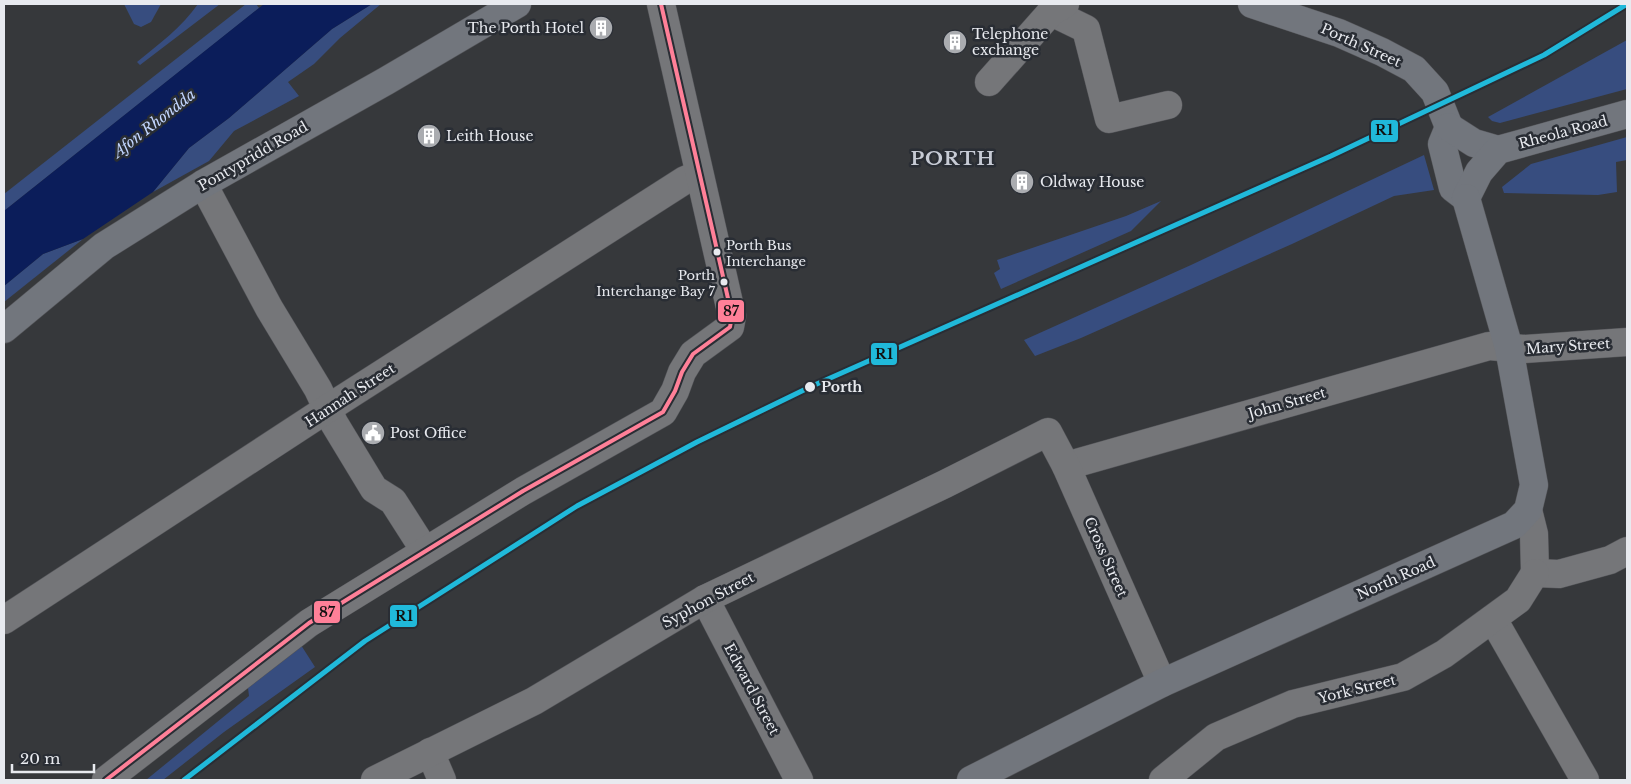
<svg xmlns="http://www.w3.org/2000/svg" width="1631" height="784" viewBox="0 0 1631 784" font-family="'Libre Baskerville',serif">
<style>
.green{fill:#374d7f}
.water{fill:#0b1d5a}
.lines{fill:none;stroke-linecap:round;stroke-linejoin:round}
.minor-casing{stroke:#535458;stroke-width:29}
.major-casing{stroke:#535458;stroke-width:29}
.minor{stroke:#757679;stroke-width:28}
.major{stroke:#72767d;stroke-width:28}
.bus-1-casing{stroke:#292d34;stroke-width:8}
.bus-1{stroke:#ff8098;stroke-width:4}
.rail-1-casing{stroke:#292d34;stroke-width:9}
.rail-1{stroke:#20b9da;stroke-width:5}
.bus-dot{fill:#e8eaef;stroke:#292d34;stroke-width:2}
.labels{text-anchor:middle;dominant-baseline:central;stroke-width:5;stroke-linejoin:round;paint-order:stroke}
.bus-label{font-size:13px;fill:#e8eaef;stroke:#292d34;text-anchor:start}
.poi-label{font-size:14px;fill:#e8eaef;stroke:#292d34;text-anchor:start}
.street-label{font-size:14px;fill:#e8eaef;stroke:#292d34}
.stop-label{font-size:14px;font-weight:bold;fill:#e8eaef;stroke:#292d34;text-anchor:start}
.water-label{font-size:15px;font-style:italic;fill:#c2d5fe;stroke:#292d34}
.district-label{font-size:19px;font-weight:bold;letter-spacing:1px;fill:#c7cbd5;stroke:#292d34}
.line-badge{stroke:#292d34;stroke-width:2}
.pale-badge-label{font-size:14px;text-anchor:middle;font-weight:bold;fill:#111}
</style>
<rect width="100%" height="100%" fill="#36383b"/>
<g class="green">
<polygon points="124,4 161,4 151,22 141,27 134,24"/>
<path d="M198 4H220L140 65 137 62C159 44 182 27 198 4Z"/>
<polygon points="246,4 256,4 259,8 4,211 4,194"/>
<polygon points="372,4 381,4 340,38 314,64 288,82 299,96 234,131 209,161 153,192 189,148 229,118 332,29"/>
<polygon points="1627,40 1627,89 1500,123 1492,121 1488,117"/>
<polygon points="1627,137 1627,160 1616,162 1617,192 1598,195 1504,193 1502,187 1531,164"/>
<polygon points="1424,155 1434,190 1394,196 1292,244 1081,338 1035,356 1024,340 1191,265"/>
<polygon points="1161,201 1131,231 1001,289 994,273 1000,269 997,260 1126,216"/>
<polygon points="83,239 4,302 4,286 43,254"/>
<polygon points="299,642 315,667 224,732 163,780 146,780 249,696 247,680"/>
</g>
<polygon class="water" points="264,4 372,4 332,29 229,118 189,148 153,192 83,239 43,254 4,286 4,211"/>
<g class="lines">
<g class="minor-casing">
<g id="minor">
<polyline points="1051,12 1086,29 1109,119 1168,105"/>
<polyline points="989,82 1051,12 1065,4"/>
<polyline points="203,184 269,308 318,389 334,423 374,489 393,501 425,551"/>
<polyline points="1066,466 1489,346 1524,349 1627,342"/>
<polyline points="1528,510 1534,534 1535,573"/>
<polyline points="1535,573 1559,574 1610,560 1627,551"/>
<polyline points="705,599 799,780"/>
<polyline points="1493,619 1585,780"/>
<polyline points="4,620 327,409 685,180 699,174"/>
<polyline points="430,752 442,780"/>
<polyline points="106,780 309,623 523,491 663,412 675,391 682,372 693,354 730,327 732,316 661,4"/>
<polyline points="375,780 534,701 705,599 945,484 1048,432 1066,466 1162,683"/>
<polyline points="1163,780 1216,737 1293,704 1403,677 1444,654 1518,600 1535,573"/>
</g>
</g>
<g class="major-casing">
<g id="major">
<polyline points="1252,4 1339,33 1382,52 1414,69 1435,92 1449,127 1442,144 1453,188 1466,198"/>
<polyline points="1449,127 1474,143 1498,150"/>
<polyline points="1466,198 1479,172 1498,150 1627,114"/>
<polyline points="4,329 104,246 203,184 386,81 517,4"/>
<polyline points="971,780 1162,683 1514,525 1528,510 1534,485 1509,348 1466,198"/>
</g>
</g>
<use href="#minor" class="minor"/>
<use href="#major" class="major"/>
<g class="bus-1-casing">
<polyline id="bus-1" points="106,780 309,623 523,491 663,412 675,391 682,372 693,354 730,327 732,316 661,4"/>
</g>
<use href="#bus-1" class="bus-1"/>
<g class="rail-1-casing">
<polyline id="rail-1" points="184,780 365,641 577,506 697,442 810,387 1331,156 1544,55 1627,4"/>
</g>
<use href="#rail-1" class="rail-1"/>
</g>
<defs>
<g id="building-disc" transform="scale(1.25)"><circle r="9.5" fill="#aaacb0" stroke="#292d34"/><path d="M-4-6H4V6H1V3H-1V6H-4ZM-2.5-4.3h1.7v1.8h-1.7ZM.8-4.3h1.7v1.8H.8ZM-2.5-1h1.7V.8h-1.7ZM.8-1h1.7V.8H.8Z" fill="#fff"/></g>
<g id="civic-disc" transform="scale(1.25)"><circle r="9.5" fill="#aaacb0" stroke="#292d34"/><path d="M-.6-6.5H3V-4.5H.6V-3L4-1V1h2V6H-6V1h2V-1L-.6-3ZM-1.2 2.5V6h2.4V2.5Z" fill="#fff"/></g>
</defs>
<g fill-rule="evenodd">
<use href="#building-disc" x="601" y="28"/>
<use href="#building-disc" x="955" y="42"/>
<use href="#building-disc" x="429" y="136"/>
<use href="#building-disc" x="1022" y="182"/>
<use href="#civic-disc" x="373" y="433"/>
</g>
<g class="bus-dot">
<circle cx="717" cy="252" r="4.5"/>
<circle cx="724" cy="282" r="4.5"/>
<circle cx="810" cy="387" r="6"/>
</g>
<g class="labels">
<g class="bus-label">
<text x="726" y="245">Porth Bus<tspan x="726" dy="16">Interchange</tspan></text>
<text x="715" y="275" text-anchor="end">Porth<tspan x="715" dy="16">Interchange Bay 7</tspan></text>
</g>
<g class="poi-label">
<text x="584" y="28" text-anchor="end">The Porth Hotel</text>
<text x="972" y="34">Telephone<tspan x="972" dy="16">exchange</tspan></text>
<text x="446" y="136">Leith House</text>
<text x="1040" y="182">Oldway House</text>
<text x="390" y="433">Post Office</text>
</g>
<g class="street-label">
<text transform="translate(1361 45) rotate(24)">Porth Street</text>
<text transform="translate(1563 132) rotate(-15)">Rheola Road</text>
<text transform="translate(253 156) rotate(-30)">Pontypridd Road</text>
<text transform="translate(1568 346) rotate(-4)">Mary Street</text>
<text transform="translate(350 395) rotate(-33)">Hannah Street</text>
<text transform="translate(1287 403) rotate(-16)">John Street</text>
<text transform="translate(1106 557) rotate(66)">Cross Street</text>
<text transform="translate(1396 578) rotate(-24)">North Road</text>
<text transform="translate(708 600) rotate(-28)">Syphon Street</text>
<text transform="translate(752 689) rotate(62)">Edward Street</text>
<text transform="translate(1357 689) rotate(-14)">York Street</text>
</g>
<g class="stop-label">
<text x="821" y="387">Porth</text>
</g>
<g class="water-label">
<text transform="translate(154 123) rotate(-38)">Afon Rhondda</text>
</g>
<g class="district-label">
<text x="953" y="158">PORTH</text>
</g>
</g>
<g class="line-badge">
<rect x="1370" y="119" width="29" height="24" rx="5" fill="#20b9da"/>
<rect x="717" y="299" width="28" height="24" rx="5" fill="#ff8098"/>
<rect x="870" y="342" width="28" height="24" rx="5" fill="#20b9da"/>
<rect x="313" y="600" width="28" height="24" rx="5" fill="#ff8098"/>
<rect x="389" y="604" width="29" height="24" rx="5" fill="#20b9da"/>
</g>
<g class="pale-badge-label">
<text x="1384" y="135">R1</text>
<text x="731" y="316">87</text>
<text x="884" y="359">R1</text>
<text x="327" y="617">87</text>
<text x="404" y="621">R1</text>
</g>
<rect width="1631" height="784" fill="none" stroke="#e8eaef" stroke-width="10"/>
<path d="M12 764v8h82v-8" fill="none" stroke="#e8eaef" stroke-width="2.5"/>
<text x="20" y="764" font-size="15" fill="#e8eaef" stroke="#292d34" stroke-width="4" paint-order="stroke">20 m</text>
</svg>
